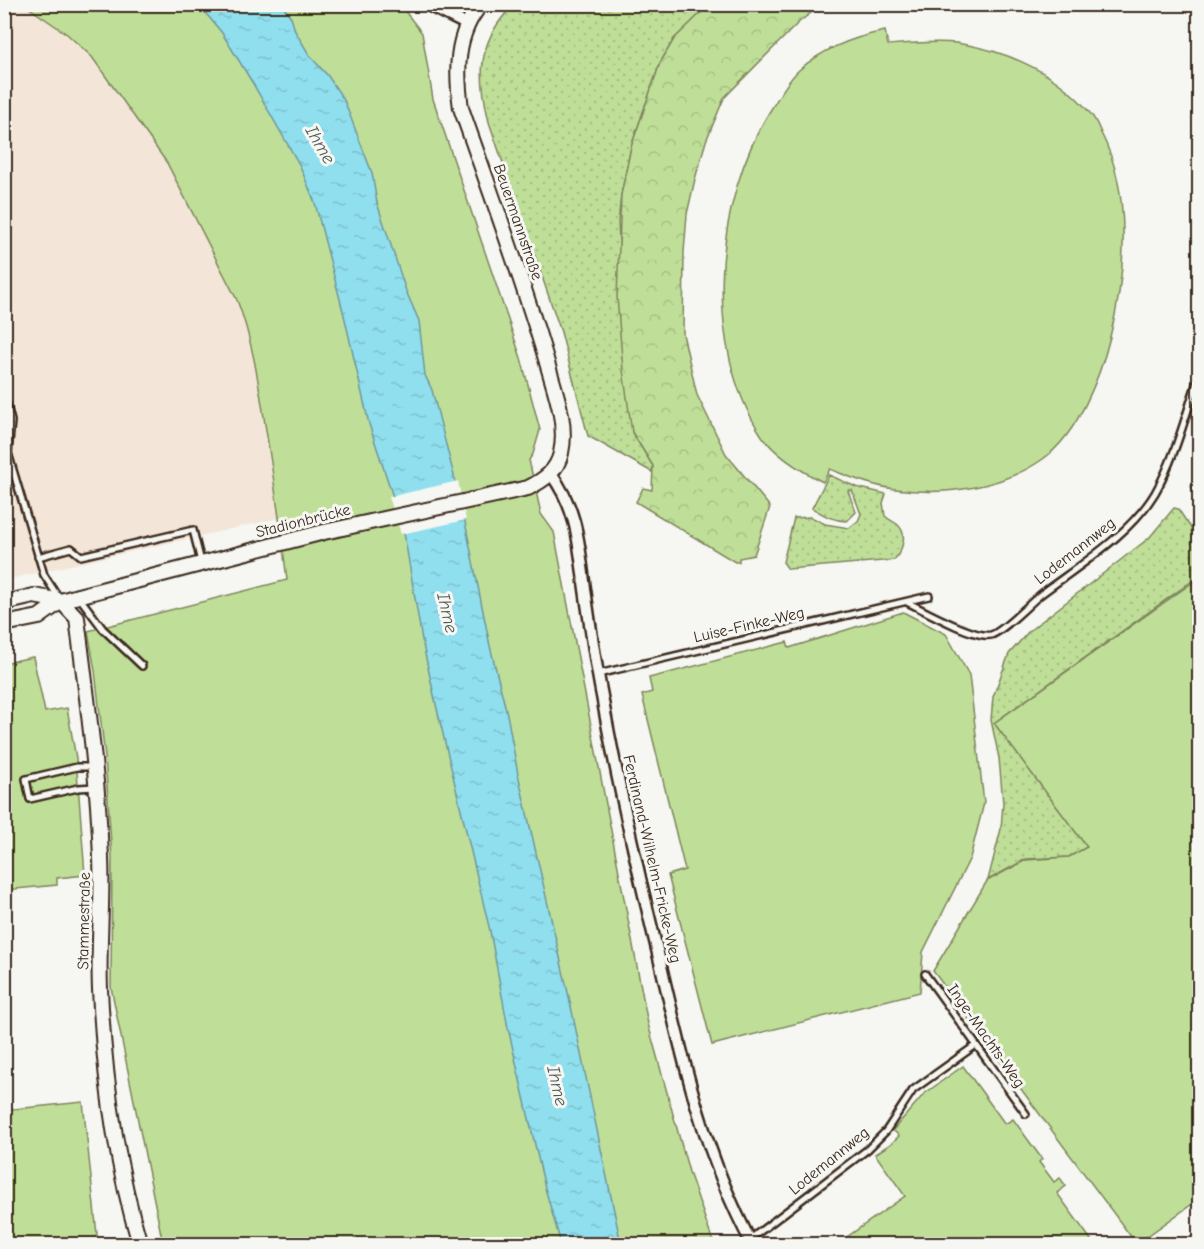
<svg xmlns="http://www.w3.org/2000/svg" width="1204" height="1249" viewBox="0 0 1204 1249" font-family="'Comic Neue',sans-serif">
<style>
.built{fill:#f3e6d8}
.grass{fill:url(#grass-dots);stroke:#7d845b;stroke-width:1.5}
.forest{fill:url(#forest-crowns);stroke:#7d845b;stroke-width:1.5}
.park{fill:#bfdf98;stroke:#7d845b;stroke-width:1.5}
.water{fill:url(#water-ripples);stroke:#6e979b;stroke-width:1.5}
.pier{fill:#f6f6f2}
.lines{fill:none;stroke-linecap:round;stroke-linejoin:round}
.service-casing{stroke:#3b2a1e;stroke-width:10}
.minor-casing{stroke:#3b2a1e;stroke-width:15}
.tertiary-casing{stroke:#3b2a1e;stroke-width:18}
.service{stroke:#f6f6f2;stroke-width:5}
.minor{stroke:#f6f6f2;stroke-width:10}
.tertiary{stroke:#f6f6f2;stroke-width:14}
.labels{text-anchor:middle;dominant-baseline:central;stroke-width:6;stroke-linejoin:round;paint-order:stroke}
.street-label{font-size:16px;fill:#3b2a1e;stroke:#f6f6f2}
.water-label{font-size:18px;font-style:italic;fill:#505752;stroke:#f6f6f2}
</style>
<defs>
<pattern id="grass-dots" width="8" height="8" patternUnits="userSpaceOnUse" patternTransform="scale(1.5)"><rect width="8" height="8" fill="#bfdf98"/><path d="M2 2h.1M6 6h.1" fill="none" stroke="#a5c083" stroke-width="1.8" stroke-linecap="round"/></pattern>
<pattern id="forest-crowns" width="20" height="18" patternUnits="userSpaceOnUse" patternTransform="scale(1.5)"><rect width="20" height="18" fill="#bfdf98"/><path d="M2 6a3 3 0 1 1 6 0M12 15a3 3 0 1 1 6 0" fill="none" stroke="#a5c083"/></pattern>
<pattern id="water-ripples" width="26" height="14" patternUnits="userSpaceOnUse" patternTransform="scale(1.5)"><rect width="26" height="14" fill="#90dfee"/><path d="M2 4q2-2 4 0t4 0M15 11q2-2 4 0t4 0" fill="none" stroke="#7dc0cc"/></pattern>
</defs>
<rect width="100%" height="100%" fill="#f6f6f2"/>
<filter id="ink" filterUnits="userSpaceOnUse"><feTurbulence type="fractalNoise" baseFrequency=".0167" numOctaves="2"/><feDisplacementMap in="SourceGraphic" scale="12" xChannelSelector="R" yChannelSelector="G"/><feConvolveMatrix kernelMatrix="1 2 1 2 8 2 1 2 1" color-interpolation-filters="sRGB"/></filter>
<g filter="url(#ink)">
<polygon class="built" points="4,5 25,5 36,11 67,34 92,57 167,163 237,300 245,319 257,373 280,518 5,580"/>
<g class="grass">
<path d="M514 5H710L674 39 660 63 631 147 621 195 618 223 632 432 653 466 652 472 588 436 561 332 489 122C480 83 476 51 502 18 506 13 509 8 514 5Z"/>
<path d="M829 475 856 487 886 494 883 503 885 516C889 520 893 521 897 524 909 534 902 551 894 560L788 569 783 562 794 518 811 517 825 524 849 528 858 521 861 514 852 490 848 491 856 512 847 521C833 521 824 515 812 508Z"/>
<polygon points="1199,482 1199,517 1192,507 1198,503 1191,486"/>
<polygon points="1174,508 1178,509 1199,540 1199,576 994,723 1087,847 1069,857 1026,859 988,880 1001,829 1003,803 999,758 991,720 993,697 1009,654 1029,631 1149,538"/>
</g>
<polygon class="forest" points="710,4 821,5 798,23 724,98 706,141 695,179 687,214 684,252 683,334 697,395 726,454 770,507 754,555 739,558 739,562 735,562 636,502 643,488 652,490 653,466 632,432 623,370 617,297 621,195 631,147 660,63 674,39"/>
<g class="park">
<path d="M25 5H400L422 33 433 99 521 358 540 430 533 454 529 460 541 514 554 532 648 1024 689 1172 712 1239 717 1244H163L111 987 112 858 105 757 95 671 88 631 287 580C281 530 274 480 266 430 259 386 253 341 237 300L167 163 92 57 67 34Z"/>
<path d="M885 31 888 45C911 43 933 41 956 43 1006 50 1058 73 1090 113 1095 118 1098 126 1101 133 1132 192 1126 275 1110 337 1100 377 1078 434 1043 459 1002 488 945 496 895 489 873 486 851 478 830 469L823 482C801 471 777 457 762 436 702 346 714 201 770 111 779 97 787 81 799 70 824 48 854 37 885 31Z"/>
<polygon points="1199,578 1199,1199 1146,1237 1132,1238 933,971 987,881 1026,860 1069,857 1087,847 994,723"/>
<polygon points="903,612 946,634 969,675 984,803 970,858 923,952 920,992 712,1045 668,875 685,870 642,695 652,692 649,678 787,642 789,648"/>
<polygon points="33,657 45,712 67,708 76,758 85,875 57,878 57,885 5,890 4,663"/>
<polygon points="963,1066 1005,1124 1013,1119 1042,1159 1039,1162 1054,1182 1060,1178 1066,1186 1057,1193 1094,1244 837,1244 905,1196 875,1154 892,1143 899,1136 893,1130 924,1094"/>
<polygon points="83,1102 98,1244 5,1244 5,1110"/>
</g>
<polygon class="water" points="199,5 282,5 291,17 295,31 310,56 328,76 344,100 372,173 377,203 387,233 406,291 419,321 425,375 432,390 462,507 490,646 507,714 518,774 569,997 621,1244 561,1244 545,1188 508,1028 490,931 437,709 422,640 403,527 369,424 344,315 315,203 300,166 252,82 222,33"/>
<polygon class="pier" points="458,481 466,520 401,534 389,497"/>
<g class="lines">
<g class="service-casing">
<g id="service">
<polyline points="450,4 454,18"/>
<polyline points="4,394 11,421 8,453 44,575 59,598"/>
<polyline points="38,557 71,548 81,556 193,530 201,562"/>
<polyline points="79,597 103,629 142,666"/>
<path d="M907 602C923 610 975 639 991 635 1002 632 1029 604 1040 595 1078 566 1130 535 1155 493 1176 456 1186 413 1200 373"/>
<polyline points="598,674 929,596"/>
<polyline points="94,767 77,767 26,779 30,799 78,788 95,787"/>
<polyline points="925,974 1026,1114"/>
<polyline points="749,1240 868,1149 886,1131 913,1090 976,1045"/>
</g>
</g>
<g class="minor-casing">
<g id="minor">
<polyline points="426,4 468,25"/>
<path d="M551 474C578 510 579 546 585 589 590 625 595 661 602 696 618 787 639 876 661 966 683 1061 705 1157 752 1244"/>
</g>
</g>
<g class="tertiary-casing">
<g id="tertiary">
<path d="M61 601 77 618C87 698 98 777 101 858 103 902 98 946 100 989 104 1076 115 1161 140 1244"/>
<polyline points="4,603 34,596 61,601"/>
<path d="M4 624 39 617 61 601 78 596 324 532 528 488C544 480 557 471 561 453 568 422 554 389 546 359 521 274 490 191 461 108 456 72 455 34 481 4"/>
</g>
</g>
<use href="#service" class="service"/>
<use href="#minor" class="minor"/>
<use href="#tertiary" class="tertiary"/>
</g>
</g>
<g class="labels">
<g class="street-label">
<text transform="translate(518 222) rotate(71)">Beuermannstraße</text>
<text transform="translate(303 521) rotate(-14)">Stadionbrücke</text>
<text transform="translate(1075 551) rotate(-38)">Lodemannweg</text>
<text transform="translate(749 625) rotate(-13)">Luise-Finke-Weg</text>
<text transform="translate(652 859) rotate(77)">Ferdinand-Wilhelm-Fricke-Weg</text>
<text transform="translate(84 921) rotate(-89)">Stammestraße</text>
<text transform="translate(986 1036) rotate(55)">Inge-Machts-Weg</text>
<text transform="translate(829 1161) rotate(-39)">Lodemannweg</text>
</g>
<g class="water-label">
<text transform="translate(320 145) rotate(60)">Ihme</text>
<text transform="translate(447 613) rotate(77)">Ihme</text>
<text transform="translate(557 1086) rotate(77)">Ihme</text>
</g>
</g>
<rect width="1204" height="1249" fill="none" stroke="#f6f6f2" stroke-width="24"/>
<rect x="12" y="12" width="1180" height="1225" fill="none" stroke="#3b2a1e" stroke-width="2" filter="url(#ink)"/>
</svg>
